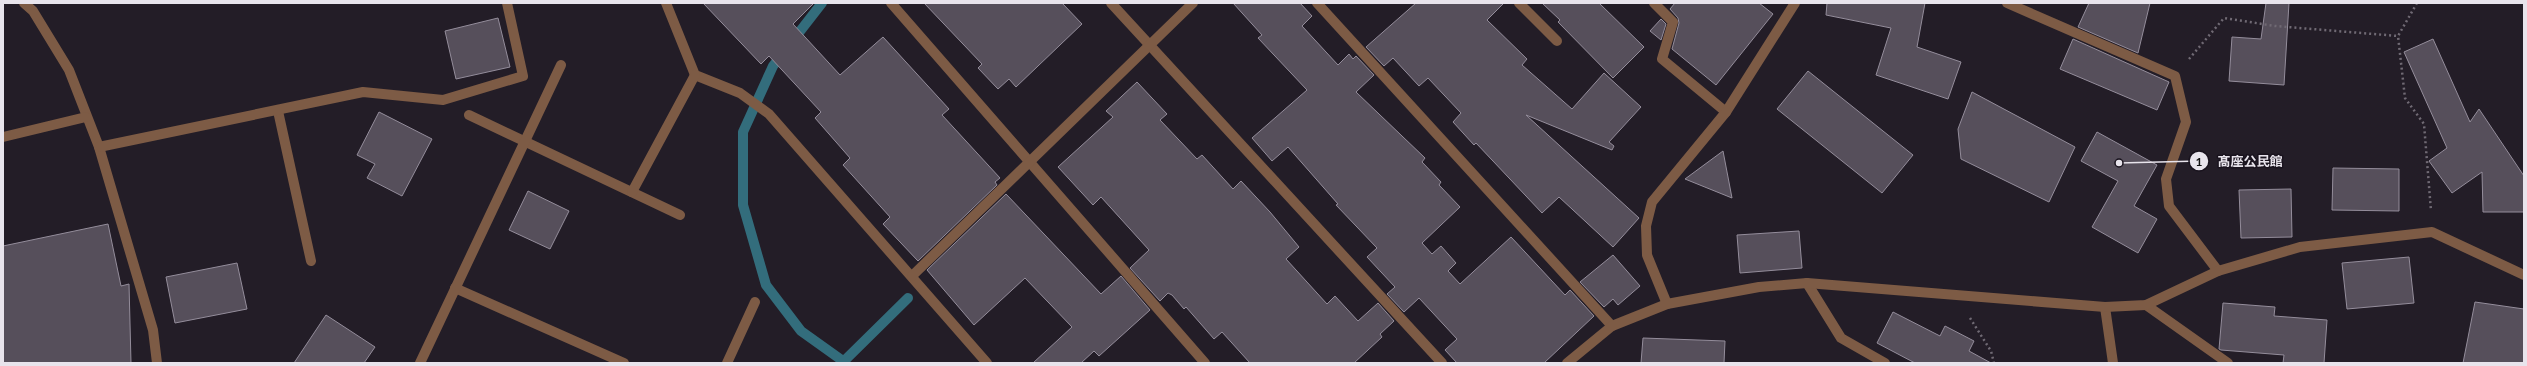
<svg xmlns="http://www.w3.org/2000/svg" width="2527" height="366" viewBox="0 0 2527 366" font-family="Lato,'Noto Sans JP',sans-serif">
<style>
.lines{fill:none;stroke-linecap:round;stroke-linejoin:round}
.stream{stroke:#336d7c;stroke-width:10}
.building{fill:#564f5b;stroke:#948d9b}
.path{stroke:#706a74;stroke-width:2.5;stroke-dasharray:2 3;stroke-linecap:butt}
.minor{stroke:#7d5b45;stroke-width:10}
.leader{fill:none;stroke:#e8e4ec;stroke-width:1.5}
.callout-dot{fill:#e8e4ec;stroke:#19131e;stroke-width:1.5}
.mark-label{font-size:12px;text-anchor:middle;font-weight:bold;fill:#111}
.callout-label{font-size:13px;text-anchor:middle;font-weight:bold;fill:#e8e4ec;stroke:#19131e;stroke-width:3;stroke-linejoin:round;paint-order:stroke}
</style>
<rect width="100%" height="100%" fill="#231d27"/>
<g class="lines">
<g class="stream">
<polyline points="822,3 773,66 743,132 743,205 766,285 801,331 843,361"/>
<polyline points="842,363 908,298"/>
</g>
</g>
<g class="building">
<polygon points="703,3 814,3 793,24 840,75 883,37 949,109 942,115 1000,178 995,182 997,185 918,261 883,224 890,217 843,165 850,158 815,118 821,112 769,56 761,64"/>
<polygon points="924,3 1062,3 1082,24 1016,87 1009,79 998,89 978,68 982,64"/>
<polygon points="1233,3 1300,3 1312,16 1302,26 1338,65 1349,54 1353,59 1356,56 1374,75 1356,92 1425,158 1422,162 1441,182 1439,185 1460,207 1422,243 1432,254 1441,246 1456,263 1448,271 1460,284 1511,237 1565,295 1570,290 1594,316 1544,363 1457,363 1445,350 1457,339 1419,298 1404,312 1387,294 1395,287 1367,257 1377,248 1336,205 1338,204 1288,147 1272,161 1252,138 1307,90 1258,38 1262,35"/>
<polygon points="1416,3 1504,3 1487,20 1527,59 1522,65 1572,109 1604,73 1641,107 1609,142 1614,146 1612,150 1526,115 1639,218 1613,247 1559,197 1542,213 1476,143 1474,145 1453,122 1461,113 1428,78 1419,86 1393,58 1384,66 1366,47"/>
<polygon points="1542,3 1599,3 1644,47 1613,78 1558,22 1560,20"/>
<polygon points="1675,3 1759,3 1773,14 1716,85 1672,49 1679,23 1678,18 1670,9"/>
<polygon points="1827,3 1925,3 1917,47 1961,62 1948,99 1876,75 1891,28 1826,15"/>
<polygon points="2089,3 2150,3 2138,53 2078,27"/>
<polygon points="2266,3 2289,3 2284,85 2229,81 2232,37 2261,39"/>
<polygon points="498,18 510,67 456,79 445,31"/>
<polygon points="1661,19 1666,24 1661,40 1650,31"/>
<polygon points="2073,39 2169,82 2157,110 2060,69"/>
<polygon points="2433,39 2470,122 2479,109 2524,176 2524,212 2483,212 2482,172 2452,193 2429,161 2447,148 2404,52"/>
<polygon points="1808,71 1913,155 1882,193 1777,109"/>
<polygon points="1137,82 1167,114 1160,120 1197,159 1202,155 1233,189 1241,181 1270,212 1299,247 1286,259 1327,304 1335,296 1358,321 1378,303 1394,321 1380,334 1382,337 1354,363 1250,363 1222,332 1214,339 1186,307 1184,309 1172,295 1168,293 1160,301 1130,268 1149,250 1101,197 1093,205 1058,167 1113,117 1106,111"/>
<polygon points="1972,92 2075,147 2049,202 1961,159 1958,129"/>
<polygon points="379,112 432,139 402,196 367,178 375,164 357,155"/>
<polygon points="2097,132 2157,165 2134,206 2157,219 2138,253 2092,227 2118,181 2081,161"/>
<polygon points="1723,151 1732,198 1685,179"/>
<polygon points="2333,168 2399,169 2399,211 2332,210"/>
<polygon points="2291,189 2292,237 2241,238 2239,190"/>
<polygon points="528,191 569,211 550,249 509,230"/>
<polygon points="1006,194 1101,294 1121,276 1150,310 1099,356 1094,351 1081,363 1033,363 1072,327 1025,278 974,325 927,270"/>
<polygon points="108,224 121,286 129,284 131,363 3,363 3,246"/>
<polygon points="1799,231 1802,268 1740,273 1737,235"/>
<polygon points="1613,255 1640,286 1618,305 1613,299 1604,307 1580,282"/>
<polygon points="2409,257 2414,303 2347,309 2342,263"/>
<polygon points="237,263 247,309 175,323 166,277"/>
<polygon points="2475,302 2524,309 2524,363 2463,363"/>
<polygon points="2223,303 2275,307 2274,316 2327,320 2324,363 2283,363 2284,355 2221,350 2219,349"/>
<polygon points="1893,312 1940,336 1945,326 1974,341 1969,351 1991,363 1915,363 1877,343"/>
<polygon points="326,315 375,347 364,363 294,363"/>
<polygon points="1643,338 1725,341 1724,363 1641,363"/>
</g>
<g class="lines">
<g class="path">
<polyline points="2417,3 2398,36 2405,98 2424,124 2431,211"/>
<polyline points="2189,59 2224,18 2275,26 2398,36"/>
<polyline points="1970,318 1991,351 1994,363"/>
</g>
<g class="minor">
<polyline points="24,3 33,11 69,70 99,147 153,330 157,363"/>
<polyline points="666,3 695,75 740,93 769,114 987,363"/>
<polyline points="891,3 1205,363"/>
<polyline points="1111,3 1442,363"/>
<polyline points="1317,3 1612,326"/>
<polyline points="1519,3 1557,41"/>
<polyline points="1654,3 1673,22 1662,59 1726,112"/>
<polyline points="2007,3 2175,76 2186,122 2166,179 2169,206 2218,271"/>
<polyline points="278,111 311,261"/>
<polyline points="469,115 680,215"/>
<polyline points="3,137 86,117"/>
<polyline points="99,147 363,92 443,100 523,76 507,3"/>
<polyline points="632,192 695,75"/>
<polyline points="912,276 1193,3"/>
<polyline points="1807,283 1841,338 1885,363"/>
<polyline points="455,288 624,363"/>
<polyline points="1667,304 1647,255 1646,226 1652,202 1726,112 1795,3"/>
<polyline points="2146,305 2228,363"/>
<polyline points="2105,307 2113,363"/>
<polyline points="420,363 561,65"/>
<polyline points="727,363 755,302"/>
<polyline points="1567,363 1612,326 1667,304 1759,287 1807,283 2105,307 2146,305 2218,271 2300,247 2432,232 2524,275"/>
</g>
</g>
<path class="leader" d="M2119 163L2199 161"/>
<g class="callout-dot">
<circle cx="2119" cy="163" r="4"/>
<circle cx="2199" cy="161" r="10"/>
</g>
<g class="mark-label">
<text x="2199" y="166">1</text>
</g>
<g class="callout-label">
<text x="2250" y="166">髙座公民館</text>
</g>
<rect width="2527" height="366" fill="none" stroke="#e8e4ec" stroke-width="8"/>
</svg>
